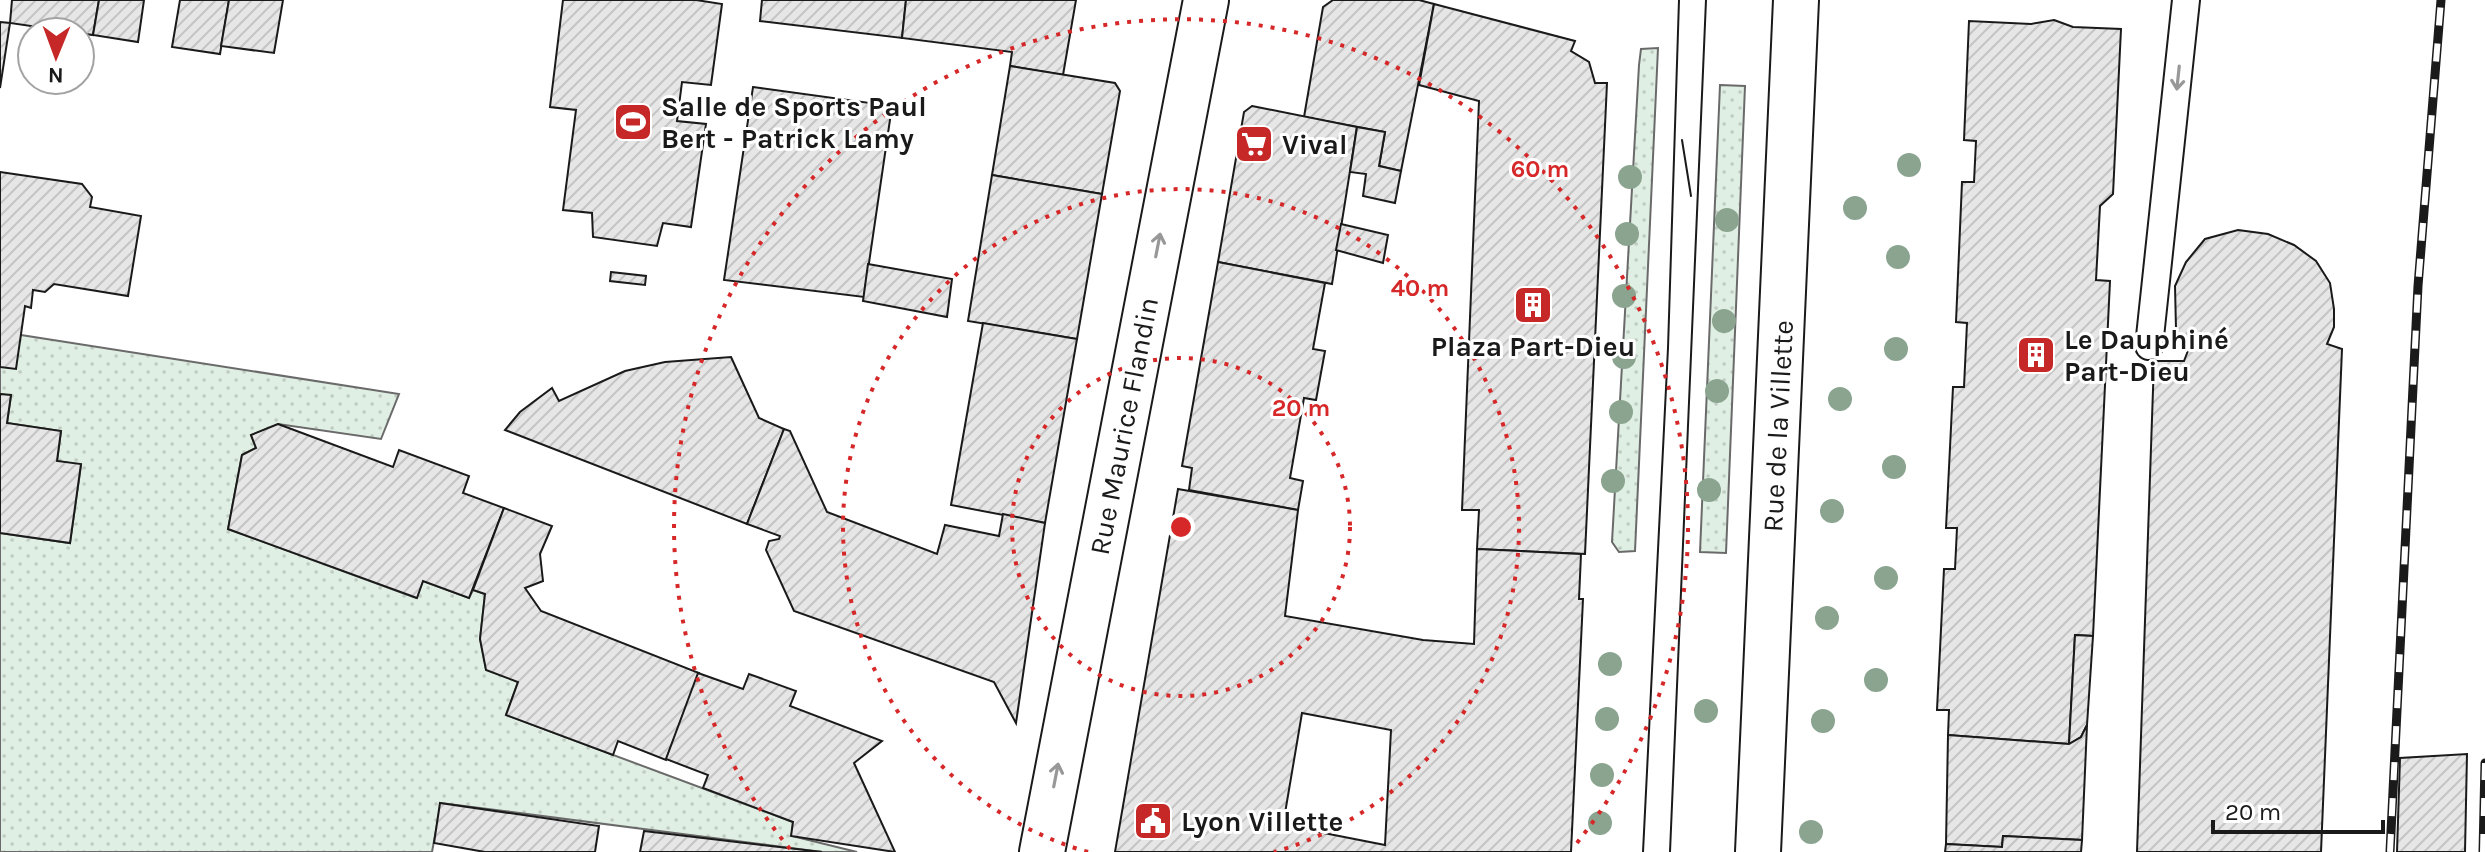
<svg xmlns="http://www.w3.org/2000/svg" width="2485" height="852" viewBox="0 0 2485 852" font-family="Karla,sans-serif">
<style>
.grass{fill:url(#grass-dots);stroke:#6a6a6a;stroke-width:2}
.building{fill:url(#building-hatch);stroke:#1a1a1a;stroke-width:2;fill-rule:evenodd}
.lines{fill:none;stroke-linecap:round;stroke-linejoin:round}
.service-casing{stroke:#1a1a1a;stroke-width:30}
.minor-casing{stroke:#1a1a1a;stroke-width:48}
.secondary-casing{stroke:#1a1a1a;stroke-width:48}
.service{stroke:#fff;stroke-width:26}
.minor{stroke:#fff;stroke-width:44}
.secondary{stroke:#fff;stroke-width:44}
.tram{stroke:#1a1a1a;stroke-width:2}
.rail-casing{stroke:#1a1a1a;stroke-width:9}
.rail{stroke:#fff;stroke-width:6;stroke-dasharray:18;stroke-linecap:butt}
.tree{fill:#8aa48f}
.oneway{stroke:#989898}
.ring{fill:none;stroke:#d62828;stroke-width:4;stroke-dasharray:4 8}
.labels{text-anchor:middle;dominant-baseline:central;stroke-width:6;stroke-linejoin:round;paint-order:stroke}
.poi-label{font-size:28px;font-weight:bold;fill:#1a1a1a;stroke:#fff;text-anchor:start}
.street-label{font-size:28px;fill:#1a1a1a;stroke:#fff}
.centre{fill:#d62828;stroke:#fff;stroke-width:4}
.ring-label{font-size:24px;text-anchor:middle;font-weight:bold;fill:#d62828;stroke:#fff;stroke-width:6;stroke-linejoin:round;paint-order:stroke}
</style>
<defs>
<pattern id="grass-dots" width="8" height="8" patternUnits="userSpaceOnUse" patternTransform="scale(2)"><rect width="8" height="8" fill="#e0efe3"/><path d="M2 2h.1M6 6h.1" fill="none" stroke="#c0ccc2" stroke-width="1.8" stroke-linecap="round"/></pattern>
<pattern id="building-hatch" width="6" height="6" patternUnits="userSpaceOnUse" patternTransform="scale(2)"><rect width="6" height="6" fill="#e6e6e6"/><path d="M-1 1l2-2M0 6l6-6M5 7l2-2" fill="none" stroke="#c5c5c5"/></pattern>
</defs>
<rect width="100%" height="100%" fill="#fff"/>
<g class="grass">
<polygon points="1658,48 1635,551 1619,552 1612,542 1639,65 1641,49"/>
<polygon points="1720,85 1745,86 1726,553 1700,552"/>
<polygon points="21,335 399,394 381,439 278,424 251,435 256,448 242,455 228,529 416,598 423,581 469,598 473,590 485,594 480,639 486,669 518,682 506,715 793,822 792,836 857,852 822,852 441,803 432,852 0,852 0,533 70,543 81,465 57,461 61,431 7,423 11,396 0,394 0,367"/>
</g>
<g class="building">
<polygon points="12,0 99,0 93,35 10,23"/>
<polygon points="99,0 144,0 138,42 93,35"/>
<polygon points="180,0 229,0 220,54 172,47"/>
<polygon points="229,0 283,0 274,53 221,46"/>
<polygon points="563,0 696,0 722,4 711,85 682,82 677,121 706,124 691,227 663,223 657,246 593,237 592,213 563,210 576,110 550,107"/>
<polygon points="762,0 906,0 902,38 760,21"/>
<polygon points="906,0 1076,0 1063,75 1010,66 1012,52 902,38"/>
<polygon points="1333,0 1419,0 1434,4 1401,171 1379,166 1385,132 1304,117 1323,7"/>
<polygon points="1434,4 1575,41 1571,51 1589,62 1595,83 1607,83 1585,554 1477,549 1479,510 1462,510 1479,101 1419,85"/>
<polygon points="2054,20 2073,27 2121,29 2113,194 2100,206 2096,280 2110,281 2093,636 2075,635 2069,744 1948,735 1949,710 1937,710 1944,569 1955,569 1957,528 1946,528 1953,387 1964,387 1967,323 1956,322 1962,182 1974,182 1976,141 1964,140 1969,21 2031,24"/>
<polygon points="0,22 10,23 0,88"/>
<polygon points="1010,66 1115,83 1120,91 1102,194 992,175"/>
<polygon points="753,87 892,106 864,297 724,280"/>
<polygon points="1252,106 1357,127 1332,284 1218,262 1244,112"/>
<polygon points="1357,127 1385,132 1379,166 1401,171 1395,203 1363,196 1366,174 1350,172"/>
<polygon points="0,172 82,184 92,197 90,207 141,216 128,296 54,284 45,292 33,290 31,308 25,306 16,369 0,367"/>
<polygon points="992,175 1102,194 1077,339 968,321"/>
<polygon points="1341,224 1388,235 1383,263 1336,250"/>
<polygon points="2238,230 2268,234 2294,245 2316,261 2330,283 2334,309 2334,327 2327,344 2342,349 2321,852 2137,852 2154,361 2184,361 2189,348 2176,329 2175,286 2186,262 2205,239"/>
<polygon points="1218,262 1325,283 1313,349 1325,351 1316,400 1304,398 1290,478 1303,481 1298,510 1189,490 1192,468 1182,466"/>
<polygon points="868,264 952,279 947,317 863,301"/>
<polygon points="611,272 646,276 645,285 610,281"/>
<polygon points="983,323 1077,339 1045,523 951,505"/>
<polygon points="731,357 759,418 784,429 747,524 505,430 520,412 552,388 559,401 625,371 665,362"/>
<polygon points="0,394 11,395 7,423 61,431 57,461 81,464 70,543 0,533"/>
<polygon points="278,424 393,467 399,450 469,476 463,493 504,508 469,598 423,581 417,598 228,529 242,455 256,448 251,435"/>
<polygon points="784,429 790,431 827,512 937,554 945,525 999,536 1003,514 1045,523 1016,723 994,682 794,611 766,550 769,541 779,539 780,536 747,524"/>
<path d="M1178 489 1298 510 1285 616 1423 640 1474 644 1477 549 1581 554 1579 599H1583L1571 852H1115ZM1302 713 1391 730 1385 845 1283 825Z"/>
<polygon points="504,508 552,526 540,554 543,581 525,588 541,611 699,673 666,760 618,741 613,755 506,715 518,682 486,670 480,639 485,594 473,590"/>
<polygon points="2075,635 2093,636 2087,725 2081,737 2069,744"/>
<polygon points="698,673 743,689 749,674 796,691 790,706 882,741 854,763 895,852 791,836 793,822 703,788 708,775 666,759"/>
<polygon points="2087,725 2082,840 2003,836 2002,847 1946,844 1948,735 2069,744 2081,737"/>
<polygon points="2467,754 2465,852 2397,852 2400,758"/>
<polygon points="440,803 599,826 595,852 485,852 434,843"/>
<polygon points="644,831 822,852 640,852"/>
<polygon points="2003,836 2082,840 2081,852 1945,852 1946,844 2002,847"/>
</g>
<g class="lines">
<g class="service-casing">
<polyline id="service" points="2149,346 2186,0"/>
</g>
<g class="minor-casing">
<polyline id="minor" points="1042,852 1206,0"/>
</g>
<g class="secondary-casing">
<polyline id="secondary" points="1758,852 1796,0"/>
</g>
<use href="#service" class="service"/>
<use href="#minor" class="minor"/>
<use href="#secondary" class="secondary"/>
<g class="tram">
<polyline points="1682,140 1691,196"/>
<polyline points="1643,852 1668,348 1679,0"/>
<polyline points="1670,852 1706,0"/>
</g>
<g class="rail-casing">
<g id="rail">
<polyline points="2390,852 2418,286 2441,0"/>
<polyline points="2483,852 2485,763"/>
</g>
</g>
<use href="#rail" class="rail"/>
</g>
<g class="tree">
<circle cx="1909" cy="165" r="12"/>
<circle cx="1630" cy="177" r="12"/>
<circle cx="1855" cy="208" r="12"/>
<circle cx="1727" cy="220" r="12"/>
<circle cx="1627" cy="234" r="12"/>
<circle cx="1898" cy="257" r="12"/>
<circle cx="1624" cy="296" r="12"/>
<circle cx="1724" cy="321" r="12"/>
<circle cx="1896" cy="349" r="12"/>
<circle cx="1624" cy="357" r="12"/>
<circle cx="1717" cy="391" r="12"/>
<circle cx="1840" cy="399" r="12"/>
<circle cx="1621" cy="412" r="12"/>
<circle cx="1894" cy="467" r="12"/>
<circle cx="1613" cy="481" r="12"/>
<circle cx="1709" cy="490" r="12"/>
<circle cx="1832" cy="511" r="12"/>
<circle cx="1886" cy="578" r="12"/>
<circle cx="1827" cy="618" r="12"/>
<circle cx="1610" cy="664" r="12"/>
<circle cx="1876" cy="680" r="12"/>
<circle cx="1706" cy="711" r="12"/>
<circle cx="1607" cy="719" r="12"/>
<circle cx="1823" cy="721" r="12"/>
<circle cx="1602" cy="775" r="12"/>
<circle cx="1600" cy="823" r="12"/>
<circle cx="1811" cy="832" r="12"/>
</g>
<defs><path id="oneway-shaft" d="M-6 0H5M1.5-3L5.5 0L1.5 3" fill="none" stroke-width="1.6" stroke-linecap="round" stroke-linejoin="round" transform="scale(2)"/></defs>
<g class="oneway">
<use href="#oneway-shaft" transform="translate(2178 78) rotate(96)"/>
<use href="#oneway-shaft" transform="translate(1158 245) rotate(-79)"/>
<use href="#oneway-shaft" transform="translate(1056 775) rotate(-79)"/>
</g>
<g class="ring">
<circle cx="1181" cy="527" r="169"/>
<path d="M1088 852A338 338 0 1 1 1274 852"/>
<path d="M790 849A507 507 0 1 1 1572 849"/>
</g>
<defs>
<g id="stadium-square" transform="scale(2)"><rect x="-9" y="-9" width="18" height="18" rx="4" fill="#c62828" stroke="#fff"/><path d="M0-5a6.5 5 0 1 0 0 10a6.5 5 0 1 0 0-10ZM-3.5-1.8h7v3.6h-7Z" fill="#fff"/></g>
<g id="supermarket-square" transform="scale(2)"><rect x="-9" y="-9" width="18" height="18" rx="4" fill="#c62828" stroke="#fff"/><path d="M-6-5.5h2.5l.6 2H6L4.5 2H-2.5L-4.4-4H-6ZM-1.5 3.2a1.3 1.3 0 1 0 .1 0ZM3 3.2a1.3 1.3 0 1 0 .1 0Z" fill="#fff"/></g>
<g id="building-square" transform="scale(2)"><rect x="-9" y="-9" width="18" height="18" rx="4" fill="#c62828" stroke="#fff"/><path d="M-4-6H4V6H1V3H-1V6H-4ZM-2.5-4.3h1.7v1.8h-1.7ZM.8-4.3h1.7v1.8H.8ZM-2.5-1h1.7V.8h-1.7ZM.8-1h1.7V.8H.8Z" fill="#fff"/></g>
<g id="civic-square" transform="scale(2)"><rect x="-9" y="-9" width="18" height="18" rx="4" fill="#c62828" stroke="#fff"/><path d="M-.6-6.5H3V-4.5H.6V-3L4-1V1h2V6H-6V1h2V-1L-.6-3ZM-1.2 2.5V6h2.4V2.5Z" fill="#fff"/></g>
</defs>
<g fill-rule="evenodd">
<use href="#stadium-square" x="633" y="122"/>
<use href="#supermarket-square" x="1254" y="144"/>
<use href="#building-square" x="1533" y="305"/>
<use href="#building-square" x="2036" y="355"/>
<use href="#civic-square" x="1153" y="821"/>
</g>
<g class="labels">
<g class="poi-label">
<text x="661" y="106">Salle de Sports Paul<tspan x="661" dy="32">Bert - Patrick Lamy</tspan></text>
<text x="1282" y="144">Vival</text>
<text x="2064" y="339">Le Dauphiné<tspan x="2064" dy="32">Part-Dieu</tspan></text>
<text x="1533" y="346" text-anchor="middle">Plaza Part-Dieu</text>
<text x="1181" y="821">Lyon Villette</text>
</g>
<g class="street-label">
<text transform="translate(1124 426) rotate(-79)">Rue Maurice Flandin</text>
<text transform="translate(1778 426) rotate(-87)">Rue de la Villette</text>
</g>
</g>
<circle cx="1181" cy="527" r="12" class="centre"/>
<g class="ring-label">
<text x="1540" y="177">60 m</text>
<text x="1420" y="296">40 m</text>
<text x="1301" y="416">20 m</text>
</g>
<g transform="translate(56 56) rotate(181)"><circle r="38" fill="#ffffff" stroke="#a3a3a3" stroke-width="2"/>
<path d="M0-6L14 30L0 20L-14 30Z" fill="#c62828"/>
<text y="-12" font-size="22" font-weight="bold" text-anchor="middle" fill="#1a1a1a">N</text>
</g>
<path d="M2213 820v12h170v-12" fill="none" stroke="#1a1a1a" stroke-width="4"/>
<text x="2225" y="820" font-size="24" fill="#1a1a1a" stroke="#ffffff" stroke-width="6" paint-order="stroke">20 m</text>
</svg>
